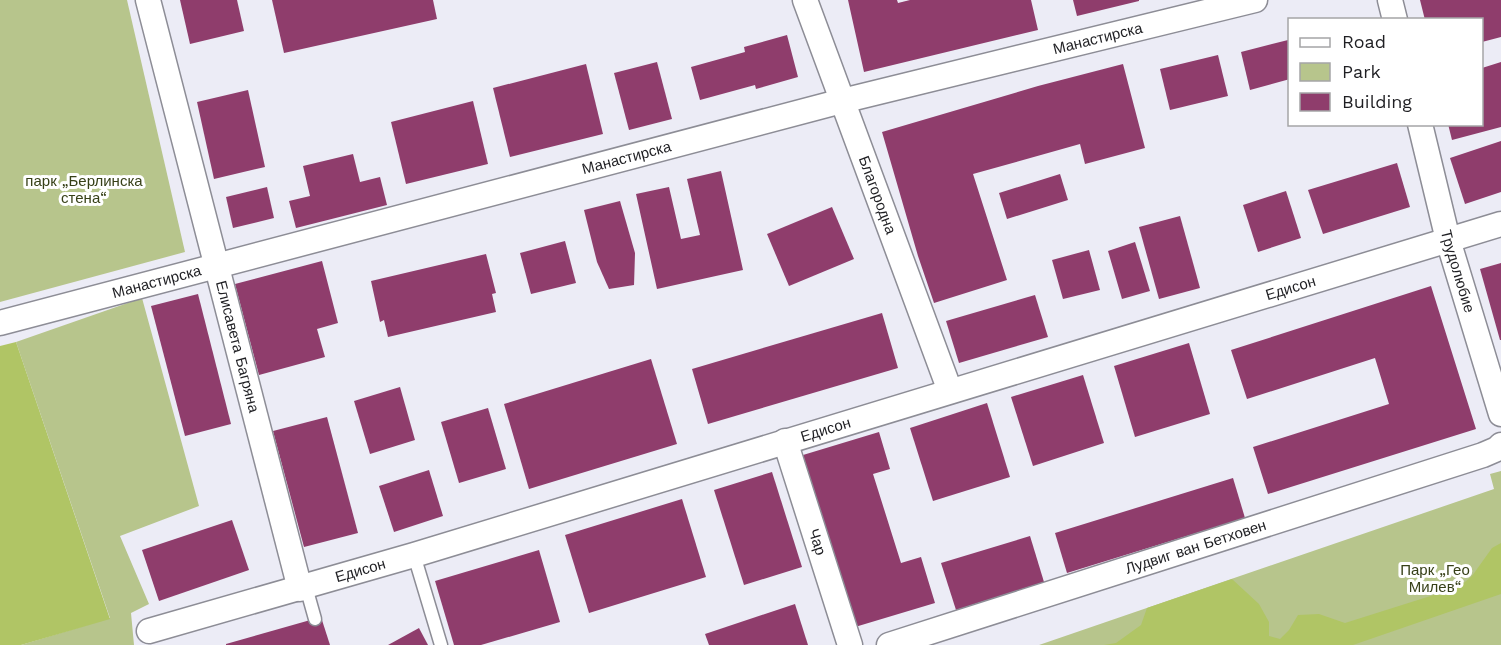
<svg xmlns="http://www.w3.org/2000/svg" width="1501" height="645" viewBox="0 0 1501 645" font-family="'Work Sans',sans-serif">
<style>
.green{fill:#b7c58c}
.forest{fill:#b0c565}
.building{fill:#8f3d6c}
.lines{fill:none;stroke-linecap:round;stroke-linejoin:round}
.service-casing{stroke:#8d8d96;stroke-width:15}
.minor-casing{stroke:#8d8d96;stroke-width:27}
.service{stroke:#fff;stroke-width:12}
.minor{stroke:#fff;stroke-width:24}
.labels{text-anchor:middle;dominant-baseline:central;stroke-width:6;stroke-linejoin:round;paint-order:stroke}
.street-label{font-size:15px;fill:#1f1f23;stroke:#fff}
.park-label{font-size:15px;fill:#374018;stroke:#fff}
</style>
<rect width="100%" height="100%" fill="#ececf6"/>
<g class="green">
<polygon points="0,0 127,0 185,252 0,302"/>
<polygon points="142,298 199,506 120,536 149,604 131,613 134,645 21,645 110,618 16,342"/>
<polygon points="1501,471 1501,645 1039,645 1494,489 1490,474"/>
</g>
<g class="forest">
<polygon points="16,342 110,619 21,645 0,645 0,346"/>
<polygon points="1501,543 1501,594 1353,645 1104,645 1116,643 1141,625 1147,608 1232,579 1259,604 1269,622 1269,636 1280,639 1289,630 1298,615 1319,614 1345,623 1459,587 1472,576 1492,548"/>
</g>
<g class="building">
<polygon points="180,0 237,0 244,31 190,44"/>
<polygon points="272,0 433,0 437,19 284,53"/>
<polygon points="848,0 897,0 898,3 910,0 1031,0 1038,30 864,72"/>
<polygon points="1073,0 1139,0 1139,1 1077,16"/>
<polygon points="1420,0 1501,0 1501,37 1482,42 1482,20 1425,20"/>
<polygon points="787,35 798,77 756,89 755,85 700,100 691,67 745,52 744,47"/>
<polygon points="1288,40 1290,79 1250,90 1241,52"/>
<polygon points="1218,55 1228,96 1170,110 1160,69"/>
<polygon points="657,62 672,119 629,130 614,73"/>
<polygon points="1501,62 1501,127 1452,140 1448,124 1482,124 1482,68"/>
<polygon points="586,64 603,134 510,157 493,88"/>
<polygon points="1123,64 1145,148 1085,164 1080,144 973,174 1007,280 934,303 918,256 882,132 1038,86"/>
<polygon points="248,90 265,167 214,179 197,102"/>
<polygon points="473,101 488,164 406,184 391,122"/>
<polygon points="1501,141 1501,192 1465,204 1450,158"/>
<polygon points="353,154 360,182 380,177 387,205 296,228 289,201 310,196 303,166"/>
<polygon points="1397,163 1410,207 1323,234 1308,190"/>
<polygon points="721,171 743,270 657,289 636,194 669,187 681,239 700,235 687,179"/>
<polygon points="1060,174 1068,200 1007,219 999,193"/>
<polygon points="267,187 274,218 233,228 226,197"/>
<polygon points="1286,191 1301,238 1258,252 1243,205"/>
<polygon points="620,201 635,253 634,285 609,289 597,262 584,210"/>
<polygon points="832,207 854,259 789,286 767,234"/>
<polygon points="1180,216 1200,288 1159,299 1139,227"/>
<polygon points="565,241 576,283 531,294 520,253"/>
<polygon points="1135,242 1150,291 1122,299 1108,251"/>
<polygon points="1089,250 1100,290 1063,299 1052,260"/>
<polygon points="486,254 496,293 492,294 496,312 388,337 384,320 380,322 371,281"/>
<polygon points="322,261 338,323 317,329 325,357 259,375 235,284"/>
<polygon points="1501,263 1501,340 1500,340 1480,269"/>
<polygon points="1431,286 1476,429 1268,494 1253,447 1389,404 1375,358 1247,399 1231,350"/>
<polygon points="198,294 231,424 185,436 151,306"/>
<polygon points="1035,295 1048,337 959,363 946,321"/>
<polygon points="882,313 898,368 708,424 692,369"/>
<polygon points="1189,343 1210,414 1135,437 1114,366"/>
<polygon points="651,359 677,444 529,489 504,404"/>
<polygon points="1083,375 1104,443 1033,466 1011,397"/>
<polygon points="400,387 415,440 370,454 354,401"/>
<polygon points="987,403 1010,477 933,501 910,428"/>
<polygon points="488,408 506,469 459,483 441,422"/>
<polygon points="327,417 358,533 304,547 273,431"/>
<polygon points="879,432 890,469 873,474 901,563 921,557 935,603 855,627 803,455"/>
<polygon points="429,470 443,516 394,532 379,486"/>
<polygon points="772,472 802,567 744,585 714,490"/>
<polygon points="1233,478 1245,518 1067,573 1055,533"/>
<polygon points="682,499 706,577 589,613 565,535"/>
<polygon points="232,520 249,570 159,601 142,550"/>
<polygon points="1030,536 1044,582 956,610 941,563"/>
<polygon points="539,550 560,622 481,645 454,645 435,581"/>
<polygon points="795,604 808,645 709,645 705,634"/>
<polygon points="321,617 330,645 226,645 226,644"/>
<polygon points="419,628 428,645 388,645"/>
</g>
<g class="lines">
<g class="service-casing">
<g id="service">
<polyline points="414,555 441,645"/>
<polyline points="306,587 315,619"/>
</g>
</g>
<g class="minor-casing">
<g id="minor">
<path id="s1" d="M148 0 300 589"/>
<path id="s2" d="M805 0 950 391"/>
<polyline points="1390,0 1395,20"/>
<path id="s3" d="M1420 124 1448 240 1501 414"/>
<path id="s4" d="M0 323 842 101 1255 0"/>
<path id="s5" d="M785 441 850 645"/>
<path id="s6" d="M149 631 414 555 1501 224"/>
<path id="s7" d="M889 645 1483 455 1497 449 1501 445"/>
</g>
</g>
<use href="#service" class="service"/>
<use href="#minor" class="minor"/>
</g>
<g class="labels">
<g class="street-label">
<text stroke="none"><textPath href="#s4" startOffset="1134">Манастирска</textPath></text>
<text stroke="none"><textPath href="#s4" startOffset="648">Манастирска</textPath></text>
<text stroke="none"><textPath href="#s2" startOffset="208">Благородна</textPath></text>
<text stroke="none"><textPath href="#s3" startOffset="152">Трудолюбие</textPath></text>
<text stroke="none"><textPath href="#s4" startOffset="162">Манастирска</textPath></text>
<text stroke="none"><textPath href="#s6" startOffset="1192">Едисон</textPath></text>
<text stroke="none"><textPath href="#s1" startOffset="358">Елисавета Багряна</textPath></text>
<text stroke="none"><textPath href="#s6" startOffset="706">Едисон</textPath></text>
<text stroke="none"><textPath href="#s5" startOffset="106">Чар</textPath></text>
<text stroke="none"><textPath href="#s7" startOffset="322">Лудвиг ван Бетховен</textPath></text>
<text stroke="none"><textPath href="#s6" startOffset="220">Едисон</textPath></text>
</g>
<g class="park-label">
<text x="84" y="181">парк „Берлинска<tspan x="84" dy="17">стена“</tspan></text>
<text x="1435" y="570">Парк „Гео<tspan x="1435" dy="17">Милев“</tspan></text>
</g>
</g>
<rect x="1288" y="18" width="195" height="108" fill="#ffffff" stroke="#a5a5a7" stroke-width="1.5"/>
<rect x="1300" y="38" width="30" height="9" fill="#ffffff" stroke="#a5a5a7" stroke-width="1.5"/>
<text x="1342" y="48" font-size="18" fill="#1f1f23">Road</text>
<rect x="1300" y="63" width="30" height="18" fill="#b7c58c" stroke="#a5a5a7" stroke-width="1.5"/>
<text x="1342" y="78" font-size="18" fill="#1f1f23">Park</text>
<rect x="1300" y="93" width="30" height="18" fill="#8f3d6c" stroke="#a5a5a7" stroke-width="1.5"/>
<text x="1342" y="108" font-size="18" fill="#1f1f23">Building</text>
</svg>
